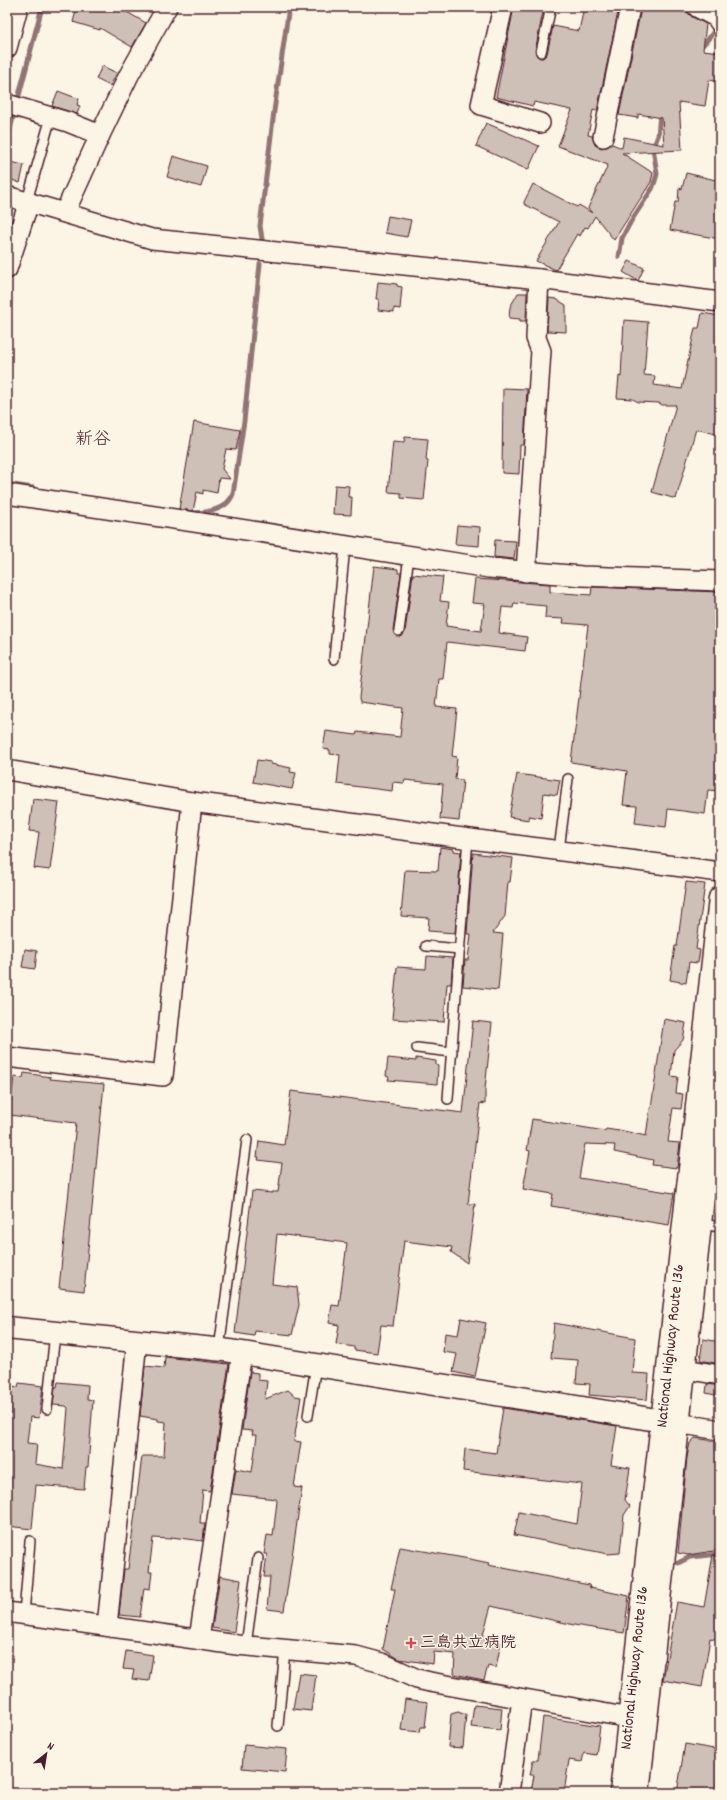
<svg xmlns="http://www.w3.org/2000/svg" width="727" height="1800" viewBox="0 0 727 1800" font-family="Dekko,'Klee One',sans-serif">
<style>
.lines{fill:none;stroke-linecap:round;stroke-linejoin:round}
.stream{stroke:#917474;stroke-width:5}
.building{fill:#cfc0b7;stroke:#4a1f2b}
.lane-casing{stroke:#4a1f2b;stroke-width:12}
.street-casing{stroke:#4a1f2b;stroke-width:22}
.secondary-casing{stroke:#4a1f2b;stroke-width:25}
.highway-casing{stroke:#4a1f2b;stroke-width:25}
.lane{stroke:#fcf5e5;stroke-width:9}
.street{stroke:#fcf5e5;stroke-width:19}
.secondary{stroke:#fcf5e5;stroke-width:22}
.highway{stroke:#fcf5e5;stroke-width:22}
.poi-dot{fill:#d1495b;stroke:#fcf5e5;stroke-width:1.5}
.labels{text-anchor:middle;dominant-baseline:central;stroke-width:3;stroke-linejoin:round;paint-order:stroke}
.street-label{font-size:16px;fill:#4a1f2b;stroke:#fcf5e5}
.poi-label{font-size:16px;font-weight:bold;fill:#4a1f2b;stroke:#fcf5e5;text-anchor:start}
.quarter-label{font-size:18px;fill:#4a1f2b;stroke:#fcf5e5}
</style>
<rect width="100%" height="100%" fill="#fcf5e5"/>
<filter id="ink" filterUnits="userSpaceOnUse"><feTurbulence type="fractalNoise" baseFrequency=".025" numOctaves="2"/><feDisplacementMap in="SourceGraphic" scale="8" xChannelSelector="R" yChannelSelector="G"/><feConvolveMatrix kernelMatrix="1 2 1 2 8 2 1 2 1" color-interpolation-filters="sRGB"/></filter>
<g filter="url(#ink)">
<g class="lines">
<g class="stream">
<polyline points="699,49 710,37 717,26"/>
<polyline points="17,103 42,7"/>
<polyline points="7,141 15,110"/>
<polyline points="7,210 7,213"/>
<polyline points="262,239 260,226 274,111 289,7"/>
<polyline points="619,257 622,238 631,221 652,189 655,181 657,174 653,148 658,136 660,113"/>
<polyline points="7,484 33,488"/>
<path d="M191 513C207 513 227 510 233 494L244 421 260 264"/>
<polyline points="678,1563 690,1557 720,1554"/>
</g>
</g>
<g class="building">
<polygon points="77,7 118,7 146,23 132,47 100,28 100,30 73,22"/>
<polygon points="514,7 544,7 535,51 537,56 540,58 543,58 547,54 553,26 579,31 584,7 619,8 597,111 593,110 588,135 592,136 595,145 600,148 607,147 612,144 622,148 624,137 664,145 662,118 638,114 638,118 619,115 641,9 687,12 692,17 706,24 703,50 720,52 720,82 709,80 705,106 679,102 682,150 622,153 653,173 651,182 614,240 595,216 588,228 585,227 580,236 577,234 556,270 536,261 559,222 524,204 524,202 533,184 577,207 579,205 592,213 588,208 608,165 558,146 572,110 534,102 533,106 496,97"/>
<polygon points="102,66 117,73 110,86 96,79"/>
<polygon points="58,91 79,99 77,105 80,106 77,114 52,106"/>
<polygon points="486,123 539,146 528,170 476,146"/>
<polygon points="173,156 207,166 201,187 167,177"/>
<polygon points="10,162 24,165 20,183 7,178"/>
<polygon points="686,173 720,181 720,239 670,230 675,202 678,202 679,188 682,189"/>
<polygon points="388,216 411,220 407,237 385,233"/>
<polygon points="629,261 644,268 638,281 623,272"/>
<polygon points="378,282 397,284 397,286 402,287 400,309 394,308 394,312 378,310 379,299 376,299"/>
<polygon points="518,293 527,293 526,321 520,321 520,319 509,318 510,307"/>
<polygon points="549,298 556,299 566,305 566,332 547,331"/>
<polygon points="702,313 720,316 720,435 696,429 676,499 652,492 676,405 662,405 659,403 638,402 633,399 617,398 619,376 621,377 624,320 648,322 644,375 655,376 654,385 682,389 695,328 699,328"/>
<polygon points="503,388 527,389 524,445 520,445 519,474 502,473"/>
<polygon points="194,422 240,430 236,450 226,449 222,469 230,479 219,478 217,493 203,490 203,494 197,492 193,511 179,509"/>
<polygon points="405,437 428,439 426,460 428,461 424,500 401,498 401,493 388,492 393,441 404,442"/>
<polygon points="335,485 349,486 348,497 352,497 351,515 333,514"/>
<polygon points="457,525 480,527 479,546 455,544"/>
<polygon points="495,540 516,541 514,559 494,557"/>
<polygon points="374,566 398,569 398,573 401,573 393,630 395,635 399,637 403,635 405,632 413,574 443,577 440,601 449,602 446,626 481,631 485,604 472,603 475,579 550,584 550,592 591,595 592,587 720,592 720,791 708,790 705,814 668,809 666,827 635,823 637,806 623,805 627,771 571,762 588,625 563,623 564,619 545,618 546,606 514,603 513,608 502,607 499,633 527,637 525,651 447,642 443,679 439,679 436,707 457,709 452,756 457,757 455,779 463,780 459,821 440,819 443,784 405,780 404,783 393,782 392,791 337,784 340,755 330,754 330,750 323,749 326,731 356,735 357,732 400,737 403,708 360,702 359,698"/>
<polygon points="257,760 271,762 271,764 291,768 290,772 296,773 292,789 253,782"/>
<polygon points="517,774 560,780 557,795 544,793 541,818 529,816 529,820 509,817"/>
<polygon points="33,799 59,802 50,870 34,868 39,832 29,831"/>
<polygon points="440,847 454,849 454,851 461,852 455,933 428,931 429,918 401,916 405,870 438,871"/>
<polygon points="473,853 513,858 510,882 508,882 505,916 493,933 503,934 498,990 463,986 465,960 468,960 471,934 467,934"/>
<polygon points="686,882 705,884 696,949 700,950 698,963 689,962 686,983 670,980 675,946 677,946"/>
<polygon points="25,949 37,951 35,969 22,967"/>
<polygon points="427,956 453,958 451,984 447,984 444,1022 392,1019 397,967 426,969"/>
<polygon points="664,1019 686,1023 683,1040 674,1050 671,1076 678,1077 676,1093 683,1094 681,1109 673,1108 668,1142 680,1143 677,1168 652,1165 653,1160 614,1152 615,1145 585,1144 579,1178 674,1193 669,1225 551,1206 553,1194 523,1189 530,1151 527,1150 532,1119 605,1131 606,1129 619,1131 619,1130 646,1136 650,1108 651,1108"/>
<polygon points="473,1021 492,1023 485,1089 485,1104 480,1103 468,1204 475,1204 467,1263 451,1252 452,1247 404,1241 393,1326 381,1325 377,1353 354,1350 354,1347 336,1344 339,1325 329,1323 332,1305 339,1306 347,1243 277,1234 272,1284 297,1287 299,1305 292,1335 255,1331 254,1336 235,1333 252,1191 272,1193 272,1192 278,1192 282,1163 258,1160 259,1157 257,1157 259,1141 284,1145 291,1091 463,1113"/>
<polygon points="388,1058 416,1061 416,1058 436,1061 436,1065 438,1066 437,1084 388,1080 389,1077 386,1076"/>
<polygon points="24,1073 51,1077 50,1079 104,1084 84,1291 59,1288 76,1123 9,1115 14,1077 23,1078"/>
<polygon points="461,1318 486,1323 475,1377 453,1372 457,1354 443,1352 445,1333 458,1335"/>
<polygon points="554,1323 635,1338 632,1373 649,1374 647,1400 589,1395 590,1384 576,1383 578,1360 551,1358"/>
<polygon points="703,1339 720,1342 720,1364 700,1360"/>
<polygon points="165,1357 229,1364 210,1491 203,1490 200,1523 205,1523 203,1541 171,1537 171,1539 153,1538 149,1572 152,1572 150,1589 144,1588 140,1617 119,1615 124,1569 128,1569 142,1456 164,1456 166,1422 158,1421 158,1419 140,1416 145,1366 164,1368"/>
<polygon points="250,1372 258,1373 258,1380 267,1381 265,1399 288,1390 295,1396 301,1397 294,1441 301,1442 294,1487 302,1488 284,1611 267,1609 270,1577 264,1577 267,1554 264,1554 267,1535 273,1536 277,1501 276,1499 232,1494 236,1469 252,1472 257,1435 252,1435 253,1431 242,1430"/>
<polygon points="58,1382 88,1385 87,1399 93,1400 88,1467 86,1467 84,1489 36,1485 32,1529 7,1526 7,1392 11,1393 12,1386 18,1387 19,1383 43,1386 39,1418 30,1417 27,1443 37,1444 35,1464 63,1469 68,1408 66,1406 53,1405 55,1387 57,1387"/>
<polygon points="707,1384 720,1386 720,1396 706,1393"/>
<polygon points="503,1408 617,1426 611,1465 630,1468 625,1500 630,1506 624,1515 620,1553 608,1554 514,1535 519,1512 577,1524 582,1484 463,1471 465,1449 496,1453"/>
<polygon points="695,1438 720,1442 720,1550 688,1555 678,1553 687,1457 690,1443"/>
<polygon points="400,1547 470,1559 489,1563 488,1565 589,1585 590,1588 629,1596 624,1633 574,1625 491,1606 482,1638 501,1642 496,1668 488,1666 484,1680 454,1674 455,1654 434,1652 433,1664 399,1659 383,1649 395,1589 391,1589"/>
<polygon points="713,1555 720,1556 720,1640 710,1638 702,1687 663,1680 677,1602 704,1607"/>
<polygon points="220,1576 241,1580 234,1632 212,1628"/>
<polygon points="126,1651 153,1655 149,1681 132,1679 134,1670 123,1669"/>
<polygon points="299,1673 316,1675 311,1711 293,1709"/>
<polygon points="405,1699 428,1702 425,1727 421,1727 420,1732 401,1730"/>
<polygon points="474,1705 502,1708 500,1730 471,1727"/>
<polygon points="458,1712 466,1715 463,1748 448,1747 451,1714"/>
<polygon points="543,1717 600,1726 596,1755 584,1753 582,1762 569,1760 564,1793 531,1792 534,1775 530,1775 533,1760 538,1760"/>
<polygon points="685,1744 720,1750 720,1793 677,1793"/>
<polygon points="244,1745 287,1749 285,1772 242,1768"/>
</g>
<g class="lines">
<g class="lane-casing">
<g id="lane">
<polyline points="541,52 551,7"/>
<polyline points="27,201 51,117"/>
<polyline points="399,631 409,556"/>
<polyline points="334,659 345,546"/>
<polyline points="559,850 568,779"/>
<polyline points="426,946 460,949"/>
<polyline points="417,1048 452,1052"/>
<polyline points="448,1099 468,838"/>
<polyline points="701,1224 720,1227"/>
<polyline points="219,1349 247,1140"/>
<polyline points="47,1409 55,1333"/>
<polyline points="308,1416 316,1365"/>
<polyline points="24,1614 30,1541"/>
<polyline points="246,1645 258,1558"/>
<polyline points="278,1726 285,1649"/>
</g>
</g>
<g class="street-casing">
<g id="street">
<polyline points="503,7 481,105 540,123"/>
<polyline points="697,7 716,17 720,23"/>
<polyline points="7,48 18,7"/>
<polyline points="7,104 68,122 100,135 129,75 167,7"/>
<polyline points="603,137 630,7"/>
<polyline points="7,196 152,239 539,279 720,302"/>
<polyline points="65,212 100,135"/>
<polyline points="7,269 29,202"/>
<polyline points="7,494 201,523 489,568 582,576 720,581"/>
<polyline points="526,572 541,351 536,338 539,279"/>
<polyline points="7,770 192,802 720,872"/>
<polyline points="7,1057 163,1076 192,802"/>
<polyline points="685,1369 720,1375"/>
<polyline points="665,1421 720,1430"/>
<polyline points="7,1612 237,1645 356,1656 382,1663 417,1679 430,1682 630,1718"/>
<polyline points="107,1626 137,1341"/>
<polyline points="199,1639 242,1353"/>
<polyline points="509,1793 522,1699"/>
</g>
</g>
<g class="secondary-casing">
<polyline id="secondary" points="7,1328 224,1350 663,1421"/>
</g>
<g class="highway-casing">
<g id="highway">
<polyline points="621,1793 720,898"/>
<polyline points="638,1793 720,1041"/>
</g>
</g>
<use href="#lane" class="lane"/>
<use href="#street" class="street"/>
<use href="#secondary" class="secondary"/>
<use href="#highway" class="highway"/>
</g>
</g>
<path class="poi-dot" d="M409 1637h4v4h4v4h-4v4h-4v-4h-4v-4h4z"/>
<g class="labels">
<g class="street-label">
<text transform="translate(671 1346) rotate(-84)">National Highway Route 136</text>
<text transform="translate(635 1668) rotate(-84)">National Highway Route 136</text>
</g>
<g class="poi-label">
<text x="420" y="1643">三島共立病院</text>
</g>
<g class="quarter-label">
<text x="93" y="440">新谷</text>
</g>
</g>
<rect width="727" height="1800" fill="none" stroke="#fcf5e5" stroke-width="24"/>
<rect x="12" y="12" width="703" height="1776" fill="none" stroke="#4a1f2b" stroke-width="1.5" filter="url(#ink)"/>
<g transform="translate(46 1754) rotate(30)" stroke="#fcf5e5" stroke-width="3" paint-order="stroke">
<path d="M0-3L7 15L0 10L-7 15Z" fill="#4a1f2b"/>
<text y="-6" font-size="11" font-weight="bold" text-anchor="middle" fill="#4a1f2b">N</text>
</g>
</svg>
